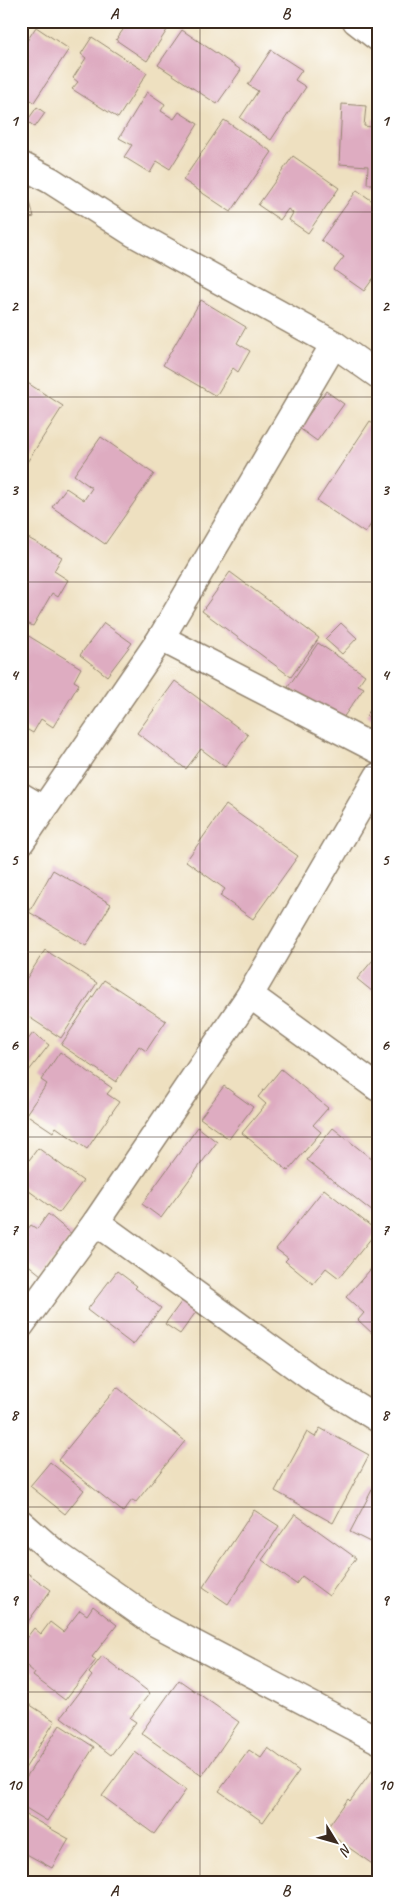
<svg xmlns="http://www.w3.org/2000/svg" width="399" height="1904" viewBox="0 0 399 1904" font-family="Caveat,sans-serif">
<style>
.building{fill:#deacc1}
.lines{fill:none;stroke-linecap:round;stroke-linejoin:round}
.street-casing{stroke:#94856f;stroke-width:29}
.street{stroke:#fff;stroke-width:26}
.grid{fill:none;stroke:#3b2a1e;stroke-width:1;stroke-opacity:0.55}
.neatline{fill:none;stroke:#3b2a1e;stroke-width:2}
.grid-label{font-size:16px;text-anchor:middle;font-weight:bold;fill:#3b2a1e}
</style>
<rect width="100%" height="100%" fill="#fff"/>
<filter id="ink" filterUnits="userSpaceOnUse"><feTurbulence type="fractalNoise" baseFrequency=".02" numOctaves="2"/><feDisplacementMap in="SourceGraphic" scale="10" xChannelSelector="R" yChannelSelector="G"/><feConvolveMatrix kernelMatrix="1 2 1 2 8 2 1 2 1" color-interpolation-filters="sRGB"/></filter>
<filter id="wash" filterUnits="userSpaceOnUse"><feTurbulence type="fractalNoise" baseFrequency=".0096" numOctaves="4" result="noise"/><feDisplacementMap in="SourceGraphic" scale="20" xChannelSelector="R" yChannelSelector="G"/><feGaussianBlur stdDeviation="1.12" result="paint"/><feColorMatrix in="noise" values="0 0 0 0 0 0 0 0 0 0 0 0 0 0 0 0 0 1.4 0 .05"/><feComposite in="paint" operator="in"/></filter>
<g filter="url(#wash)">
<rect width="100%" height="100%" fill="#eee0c0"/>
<g id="blocks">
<g class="building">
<polygon points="129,21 173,21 147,61 116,40"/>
<polygon points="36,27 69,49 34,102 21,94 21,50"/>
<polygon points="182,30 241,70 217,104 158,65"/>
<polygon points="92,37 147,73 118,118 72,89 78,82 73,78 86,58 81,54"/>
<polygon points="271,50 302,70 295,80 306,87 271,140 240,118 258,91 248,85"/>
<polygon points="147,92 165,104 161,111 174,119 179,112 198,124 170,169 157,161 150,173 124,157 132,145 119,138"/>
<polygon points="342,104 366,106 364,126 372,127 373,119 378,119 378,184 367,184 368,166 339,164"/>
<polygon points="37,107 45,113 35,127 27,121"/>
<polygon points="224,120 272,152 231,212 183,180"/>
<polygon points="293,156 339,188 308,233 289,220 293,213 288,209 280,220 258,205"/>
<polygon points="357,190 378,205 378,272 364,291 334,270 344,257 321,240"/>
<polygon points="27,191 34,217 21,220 21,192"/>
<polygon points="201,300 246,327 237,343 250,351 238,372 233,368 216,396 163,365"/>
<polygon points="23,380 63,406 22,470 21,382"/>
<polygon points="326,391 344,404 317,441 299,428"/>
<polygon points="370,421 378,426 378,514 365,533 317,501"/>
<polygon points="101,437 154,474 105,544 52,507 66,488 84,500 92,488 74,475"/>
<polygon points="21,534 62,557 54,571 68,580 58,597 52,593 33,626 21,620"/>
<polygon points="230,572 319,638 291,677 202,611"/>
<polygon points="104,623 132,643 107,676 80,655"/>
<polygon points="341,623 357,638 342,654 325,639"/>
<polygon points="27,635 81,668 74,681 79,684 53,727 41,719 33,733 21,726 21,645"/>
<polygon points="318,643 365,675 358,685 364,688 340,722 288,687"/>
<polygon points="175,681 248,735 225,767 201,749 186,769 137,733"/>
<polygon points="378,699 378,724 366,716"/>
<polygon points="226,805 298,856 253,919 220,896 225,889 186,861"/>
<polygon points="53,870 111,904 86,946 29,912"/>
<polygon points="45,950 97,983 61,1038 21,1012 21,987"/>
<polygon points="378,954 378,996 357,979"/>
<polygon points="104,980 166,1021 146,1051 139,1046 116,1082 61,1045"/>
<polygon points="33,1033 49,1045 21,1081 21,1037 27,1041"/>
<polygon points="60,1052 112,1088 107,1094 119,1102 87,1149 56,1127 53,1132 26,1114 47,1084 41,1080"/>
<polygon points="281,1069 328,1108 313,1125 321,1132 288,1171 242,1133 266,1104 258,1097"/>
<polygon points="224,1086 253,1107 229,1139 200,1118"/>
<polygon points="198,1127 217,1142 161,1218 142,1204"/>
<polygon points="333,1128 378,1164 378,1216 307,1160"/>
<polygon points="38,1148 83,1181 59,1213 21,1185 21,1171"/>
<polygon points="324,1189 377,1231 339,1278 326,1268 313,1284 285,1261 288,1258 276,1249"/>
<polygon points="48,1214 73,1235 41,1275 21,1259 21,1237 31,1225 37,1229"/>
<polygon points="378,1261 378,1329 373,1334 358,1320 364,1313 346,1297"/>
<polygon points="117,1271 137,1286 135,1288 161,1308 133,1345 87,1310"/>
<polygon points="184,1298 198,1309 180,1334 165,1324"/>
<polygon points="117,1387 185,1441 136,1502 132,1500 123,1512 58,1460"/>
<polygon points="320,1428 369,1455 333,1523 275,1491 307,1432 315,1437"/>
<polygon points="50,1462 84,1490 65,1514 30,1486"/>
<polygon points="373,1488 378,1491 378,1546 350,1532"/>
<polygon points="254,1510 279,1526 228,1604 203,1587"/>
<polygon points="295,1514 356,1558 329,1596 302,1576 296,1584 262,1560"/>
<polygon points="26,1572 51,1590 21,1631 21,1579"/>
<polygon points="93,1606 117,1625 92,1657 96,1660 65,1700 33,1676 35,1673 21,1661 21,1645 34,1628 41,1634 50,1622 63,1632 80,1610 87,1615"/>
<polygon points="102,1656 150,1693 130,1718 136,1722 111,1755 61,1717 92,1676 89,1673"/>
<polygon points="179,1680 239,1722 202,1776 141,1733"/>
<polygon points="21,1699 55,1721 21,1775"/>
<polygon points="60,1725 94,1747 47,1821 21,1805 21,1785"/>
<polygon points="268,1748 299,1771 263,1822 219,1791 249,1750 261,1758"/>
<polygon points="135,1752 186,1790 154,1834 102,1796"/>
<polygon points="378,1763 378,1868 325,1831 348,1799 350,1801"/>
<polygon points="21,1812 69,1839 52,1868 21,1851"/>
</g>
</g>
</g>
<g filter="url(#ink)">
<use href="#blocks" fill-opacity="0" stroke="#94856f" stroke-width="1"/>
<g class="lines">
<g class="street-casing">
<g id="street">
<polyline points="356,21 378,38"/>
<polyline points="21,165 50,180 133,233 334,344 378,375"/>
<polyline points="161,638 378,750"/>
<polyline points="21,796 43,809"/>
<polyline points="21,842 161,638 334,344"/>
<polyline points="250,995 378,1088"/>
<polyline points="96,1222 310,1377 378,1419"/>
<polyline points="21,1325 96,1222 250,995 378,776"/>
<polyline points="21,1523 54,1552 155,1623 378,1740"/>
</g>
</g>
<use href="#street" class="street"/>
</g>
</g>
<path class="grid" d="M200 21V1883M21 212H378M21 397H378M21 582H378M21 767H378M21 952H378M21 1137H378M21 1322H378M21 1507H378M21 1692H378"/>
<rect width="399" height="1904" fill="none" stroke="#fff" stroke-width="55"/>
<g transform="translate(336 1842) rotate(127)" stroke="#ffffff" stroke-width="4" paint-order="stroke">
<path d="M0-4L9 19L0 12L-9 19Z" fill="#3b2a1e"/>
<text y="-8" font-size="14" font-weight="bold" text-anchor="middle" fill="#3b2a1e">N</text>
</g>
<rect x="28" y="28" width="344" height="1848" class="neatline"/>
<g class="grid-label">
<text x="114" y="19">A</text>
<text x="286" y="19">B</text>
<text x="14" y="126">1</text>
<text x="385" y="126">1</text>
<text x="14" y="311">2</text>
<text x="385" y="311">2</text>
<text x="14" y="495">3</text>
<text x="385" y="495">3</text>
<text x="14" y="680">4</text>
<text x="385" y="680">4</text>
<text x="14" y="865">5</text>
<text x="385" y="865">5</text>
<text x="14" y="1050">6</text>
<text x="385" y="1050">6</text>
<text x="14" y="1235">7</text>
<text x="385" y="1235">7</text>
<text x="14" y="1420">8</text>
<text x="385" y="1420">8</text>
<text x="14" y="1605">9</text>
<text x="385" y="1605">9</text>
<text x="14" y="1790">10</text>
<text x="385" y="1790">10</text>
<text x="114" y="1896">A</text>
<text x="286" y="1896">B</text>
</g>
</svg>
